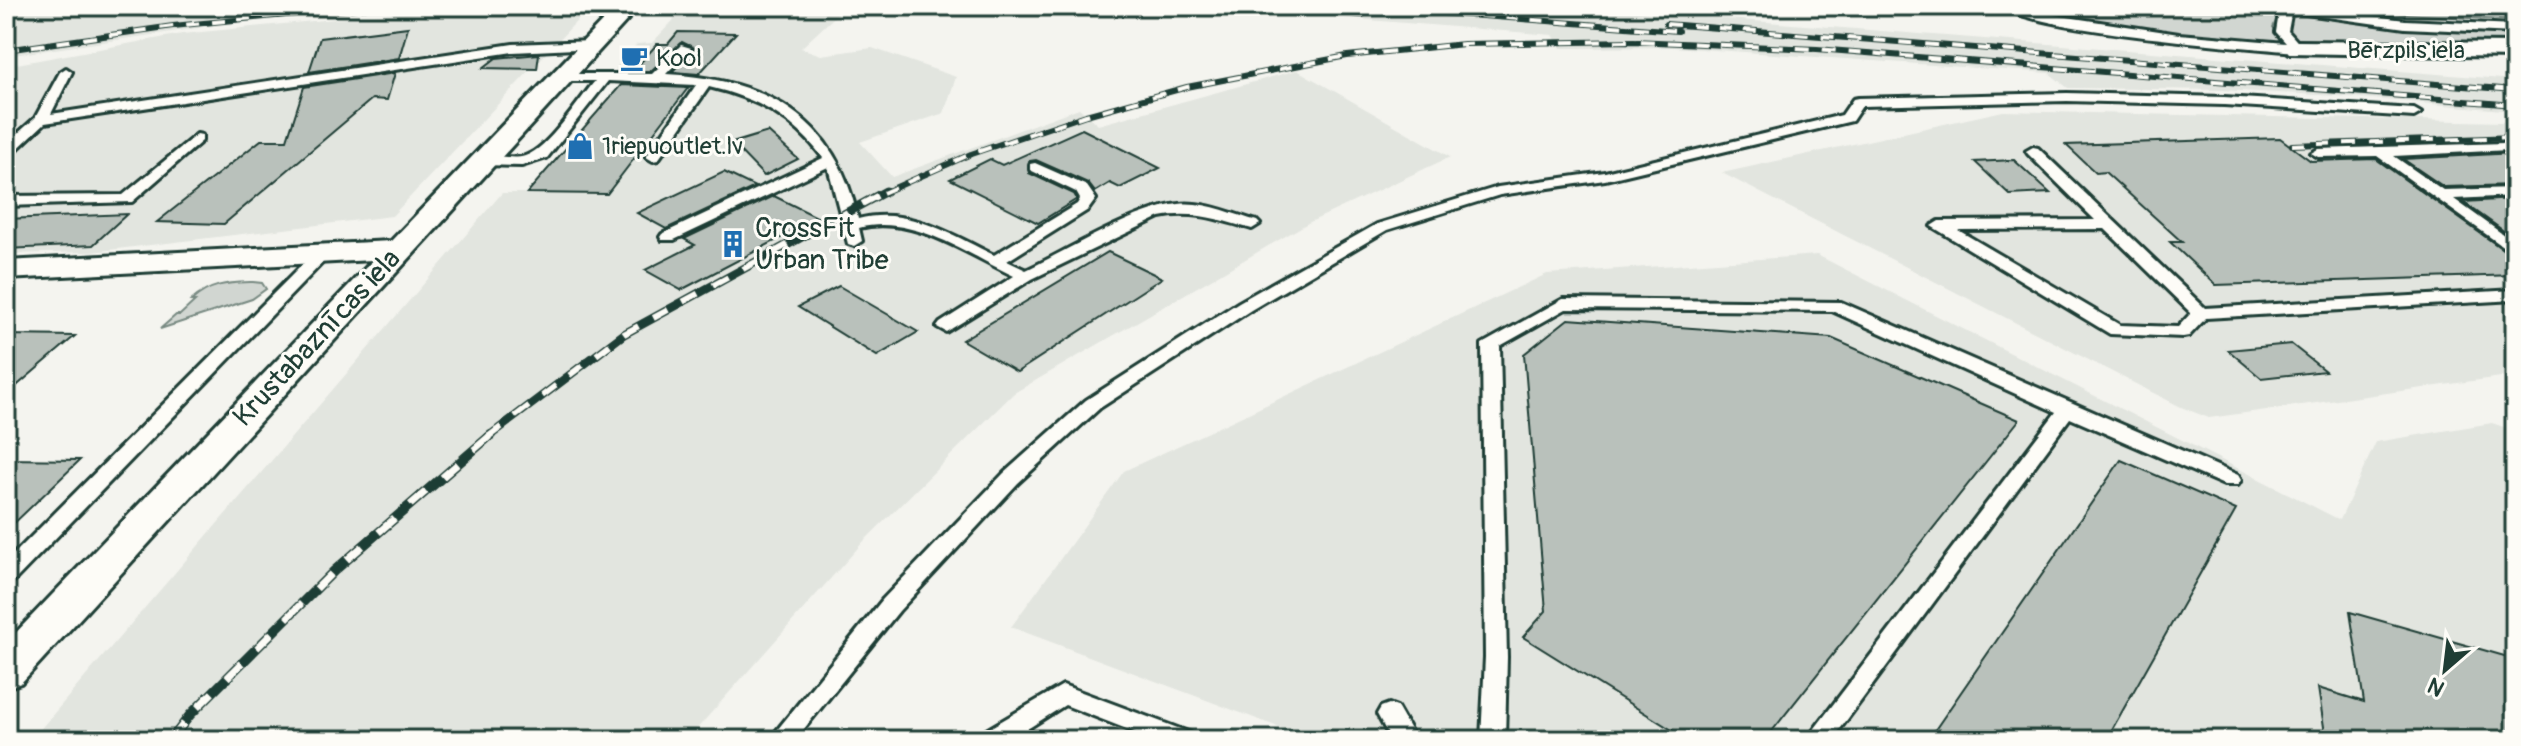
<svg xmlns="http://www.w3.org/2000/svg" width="2521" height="746" viewBox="0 0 2521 746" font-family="Pangolin,sans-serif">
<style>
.built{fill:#e2e5df}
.green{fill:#d1d6d1;stroke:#788a82;stroke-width:2}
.building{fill:#b9c1bb;stroke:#1f3d34;stroke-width:2}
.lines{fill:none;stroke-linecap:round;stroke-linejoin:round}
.service-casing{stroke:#1f3d34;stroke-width:6}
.minor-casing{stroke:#1f3d34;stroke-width:6}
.service{fill:#fdfcf7;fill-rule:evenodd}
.minor{fill:#fdfcf7;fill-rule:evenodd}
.rail-far2-casing{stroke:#1f3d34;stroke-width:6}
.rail-far1-casing{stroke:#1f3d34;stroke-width:9}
.rail-casing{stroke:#1f3d34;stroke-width:10}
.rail-far2{stroke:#fdfcf7;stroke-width:4;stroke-dasharray:13;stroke-linecap:butt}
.rail-far1{stroke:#fdfcf7;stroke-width:6;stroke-dasharray:17;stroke-linecap:butt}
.rail{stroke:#fdfcf7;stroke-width:7;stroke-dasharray:21;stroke-linecap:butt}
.labels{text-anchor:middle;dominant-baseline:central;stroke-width:6;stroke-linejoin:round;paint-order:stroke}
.far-street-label{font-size:24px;fill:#1f3d34;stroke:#fdfcf7}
.far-poi-label{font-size:24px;fill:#1f3d34;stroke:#fdfcf7;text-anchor:start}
.poi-label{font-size:28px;fill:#1f3d34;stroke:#fdfcf7;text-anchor:start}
.street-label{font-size:28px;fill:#1f3d34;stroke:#fdfcf7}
</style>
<rect width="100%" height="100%" fill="#f4f4ef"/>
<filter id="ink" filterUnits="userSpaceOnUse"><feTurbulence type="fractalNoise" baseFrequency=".0125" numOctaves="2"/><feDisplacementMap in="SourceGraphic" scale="16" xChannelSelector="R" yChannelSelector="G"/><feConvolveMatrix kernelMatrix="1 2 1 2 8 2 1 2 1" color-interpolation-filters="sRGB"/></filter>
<g filter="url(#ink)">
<g class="built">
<polygon points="6,6 238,6 205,20 199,28 6,56"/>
<polygon points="467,6 591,6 392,216 92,252 6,254 6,66 182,34"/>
<polygon points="771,6 846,6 801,48 821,55 872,48 956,77 944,113 860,142 892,177 1079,108 1098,125 1297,70 1450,157 1308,223 1014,393 864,541 687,740 31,740 502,193 527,193 620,86 615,78 616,68 637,44 652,43 686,7 768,9"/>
<polygon points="1196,6 1558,6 2515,80 2515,111 2338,96 2221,90 2068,88 2049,73 1672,47 1561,48 1553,35"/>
<polygon points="2003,111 2504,122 2515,119 2515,375 2209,418 2181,407 1722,173"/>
<polygon points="1817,255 2340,520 2376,442 2492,423 2515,431 2515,740 1313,740 1011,627 1124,471 1547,274"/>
</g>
<g class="green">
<polygon points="2074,6 2283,8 2273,27 2290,44 2221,39 2056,17 2050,12 2067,11"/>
<polygon points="2281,6 2515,6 2515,21"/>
<polygon points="2300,12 2515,33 2515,45 2309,45 2294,38 2288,30 2289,15"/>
<path d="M253 282 262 283 266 289 252 299 160 329 176 315H180L195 301H191C211 283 228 283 253 282Z"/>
</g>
<g class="building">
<polygon points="408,27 399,58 309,72 320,38"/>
<polygon points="678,32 736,33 699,74 672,72 694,48 682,42 651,71 633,71 657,44 668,44"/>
<polygon points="539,54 537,69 483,68 496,58"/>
<polygon points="395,73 387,100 372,99 224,224 157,222 261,140 287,140 304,87"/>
<polygon points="621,85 688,88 607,194 527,193"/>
<polygon points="1082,129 1160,168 1120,188 1110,183 1095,192 1088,183 1036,160 1029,161 1029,173 1074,194 1077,199 1038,223 950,179 990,159 1002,165"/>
<polygon points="768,132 798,159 764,176 732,143"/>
<polygon points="2280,138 2311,161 2376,159 2515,258 2515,275 2216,285 2170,242 2182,242 2105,172 2096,173 2066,145"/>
<polygon points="2515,153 2515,185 2444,187 2403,159"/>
<polygon points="2014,160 2050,193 2010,195 1975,162"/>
<polygon points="724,172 755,187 666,229 637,213"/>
<polygon points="774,196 819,218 681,290 645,270 695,245 684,239"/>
<polygon points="2515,199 2515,239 2463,202"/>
<polygon points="127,214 93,245 6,249 6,219"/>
<polygon points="1108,252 1162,278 1017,372 962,340"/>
<polygon points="839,286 918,332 877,356 798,307"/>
<polygon points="1568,319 1831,338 2019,420 1765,740 1688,740 1523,637 1546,611 1524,354"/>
<polygon points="6,335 75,336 6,395"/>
<polygon points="2291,344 2325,371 2261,378 2228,350"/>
<polygon points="6,459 80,460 6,531"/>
<polygon points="2121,460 2236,510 2106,740 1928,740"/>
<polygon points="2350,612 2515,659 2515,740 2326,740 2318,688 2364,702"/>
</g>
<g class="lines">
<g class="service-casing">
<g id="service">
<path d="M2003 6H2017L2034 12 2179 34 2286 43 2276 32 2279 13 2296 6 2405 20 2515 25V33L2405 28 2299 13 2291 15 2288 31 2303 48 2297 52C2250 48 2029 31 2003 6Z"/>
<polygon points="592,41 598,45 596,48 513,52 45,123 11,155 6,156 6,144 35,118 60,72 66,68 72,72 51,114 513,44"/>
<path d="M681 45 691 48 666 74C764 79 836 116 858 219 907 206 951 234 994 255L1077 204 1080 199 1076 192 1030 170V164L1035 163 1087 186 1096 199 1088 210 1007 261 1026 270C1066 251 1137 208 1179 204 1204 201 1233 214 1257 221L1260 224 1252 229C1220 220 1193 210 1160 217L1032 279 946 332 937 327 940 323 1014 276C967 254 912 214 859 228L862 241 854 246 848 244 828 167 674 240H662L660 237 662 234 823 158C794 118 756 98 709 87L658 160 653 161 646 157 696 85 608 81 547 158 522 166 483 165 476 161C489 151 510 161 525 156 548 149 578 101 595 81H562L557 80V74H652Z"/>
<polygon points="2067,93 2224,97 2414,109 2421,113 2414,117 2224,105 2067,101 1862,106 1852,121 1605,180 1500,195 1387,230 1251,310 1100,408 1018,483 899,611 795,740 769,740 883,599 1004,473 1086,400 1239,302 1377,224 1498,187 1605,172 1842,115 1853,99 1858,98"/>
<polygon points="197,134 202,135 202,141 132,202 6,206 6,196 123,195"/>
<polygon points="2504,143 2511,147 2509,150 2394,156 2443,190 2515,188 2515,196 2454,199 2515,243 2515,255 2377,156 2318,157 2311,153 2318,149"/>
<path d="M2033 147 2038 148 2205 308 2515 290V300L2206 318 2189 336 2183 337 2110 334 1931 226 1939 221 2095 220 2028 154 2026 151ZM2105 229 2191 313 2178 327 2120 325 1958 230Z"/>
<polygon points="324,247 330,249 332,252 330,255 14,581 6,583 6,562 318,249"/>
<polygon points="1563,299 1841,302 2238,475 2241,480 2238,485 2224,485 2070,418 1832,740 1806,740 2056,412 1832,311 1566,309 1500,346 1507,657 1505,740 1481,740 1485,657 1482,344"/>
<polygon points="1063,685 1191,733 1194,740 1155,740 1065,705 1010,740 978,740 981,733"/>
<polygon points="1389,704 1397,707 1416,740 1391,740 1377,714 1381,707"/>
</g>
</g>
<g class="minor-casing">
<g id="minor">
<polygon points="617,6 640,6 21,683 6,688 6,643 373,260 6,279 6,261 391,241"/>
<polygon points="2297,41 2515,43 2515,57 2289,53 2285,48 2289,43"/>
</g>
</g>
<use href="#service" class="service"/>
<use href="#minor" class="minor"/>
<g class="rail-far2-casing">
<g id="rail-far2">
<polyline points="1258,6 1362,15"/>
<polyline points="1350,6 1678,31"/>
<polyline points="1666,24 2515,90"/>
<polyline points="6,50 173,26 377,6"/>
<polyline points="2292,145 2515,137"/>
<polyline points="883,193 971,154 1086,115 1187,87 1347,56 1464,44 1634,41 1817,49 2515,105"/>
</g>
</g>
<g class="rail-far1-casing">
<polyline id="rail-far1" points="488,437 624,334 886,191"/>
</g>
<g class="rail-casing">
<polyline id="rail" points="171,740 190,715 334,571 491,435"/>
</g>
<use href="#rail-far2" class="rail-far2"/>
<use href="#rail-far1" class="rail-far1"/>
<use href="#rail" class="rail"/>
</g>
</g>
<defs>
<g id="cafe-bare" transform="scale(2.16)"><path d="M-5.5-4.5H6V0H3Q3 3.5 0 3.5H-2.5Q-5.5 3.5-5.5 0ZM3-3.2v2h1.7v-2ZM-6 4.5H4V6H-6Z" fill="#1f6fb2" stroke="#fdfcf7" stroke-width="2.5" paint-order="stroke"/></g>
<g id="shop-bare" transform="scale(2.16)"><path d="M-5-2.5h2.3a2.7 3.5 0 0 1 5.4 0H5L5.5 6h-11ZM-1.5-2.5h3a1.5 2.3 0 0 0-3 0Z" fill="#1f6fb2" stroke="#fdfcf7" stroke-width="2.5" paint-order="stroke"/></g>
<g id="building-bare" transform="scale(2.16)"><path d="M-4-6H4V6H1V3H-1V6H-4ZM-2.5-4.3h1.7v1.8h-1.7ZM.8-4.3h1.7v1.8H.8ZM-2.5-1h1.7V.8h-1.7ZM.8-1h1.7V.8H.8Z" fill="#1f6fb2" stroke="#fdfcf7" stroke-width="2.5" paint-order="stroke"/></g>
</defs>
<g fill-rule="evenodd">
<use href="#cafe-bare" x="634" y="58"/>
<use href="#shop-bare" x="580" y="146"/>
<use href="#building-bare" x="733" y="244"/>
</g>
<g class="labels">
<g class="far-street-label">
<text x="2406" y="50">Bērzpils iela</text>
</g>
<g class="far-poi-label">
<text x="656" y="58">Kool</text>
<text x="602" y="146">1riepuoutlet.lv</text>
</g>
<g class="poi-label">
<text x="755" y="228">CrossFit<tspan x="755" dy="32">Urban Tribe</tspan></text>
</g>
<g class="street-label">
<text transform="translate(317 338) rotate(-47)">Krustabaznīcas iela</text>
</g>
</g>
<rect width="2521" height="746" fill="none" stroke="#fdfcf7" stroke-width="32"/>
<rect x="16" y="16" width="2489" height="714" fill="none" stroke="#1f3d34" stroke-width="3" filter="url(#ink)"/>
<g transform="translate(2445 670) rotate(208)" stroke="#fdfcf7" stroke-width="6" paint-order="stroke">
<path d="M0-6L14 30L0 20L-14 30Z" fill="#1f3d34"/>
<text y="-12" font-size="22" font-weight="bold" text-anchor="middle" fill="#1f3d34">N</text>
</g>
</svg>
